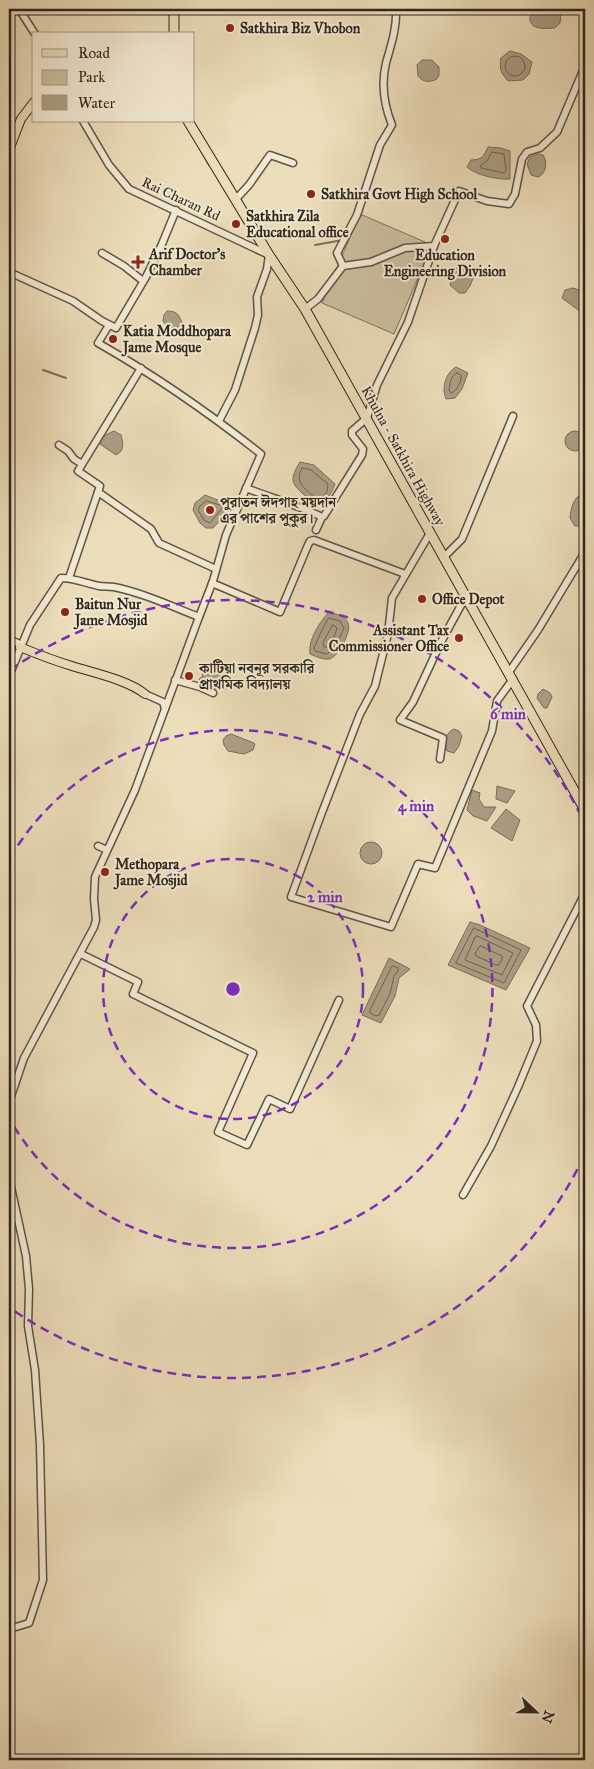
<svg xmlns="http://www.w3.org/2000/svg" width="594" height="1769" viewBox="0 0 594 1769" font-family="'IM FELL Great Primer','Noto Serif Bengali',serif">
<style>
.green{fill:#cdbfa0;stroke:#7e725e}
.water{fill:#ac9f85;stroke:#7a6f5b}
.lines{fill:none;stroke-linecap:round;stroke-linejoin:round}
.shore{stroke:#6d6250;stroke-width:1}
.stream{stroke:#7a6f5b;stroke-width:2}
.minor-casing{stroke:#5e5444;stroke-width:9}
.major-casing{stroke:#2e261c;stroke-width:10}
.highway-casing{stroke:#2e261c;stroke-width:11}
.minor{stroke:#f3ead3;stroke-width:6}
.major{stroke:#eddebb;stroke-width:8}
.highway{stroke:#eddebb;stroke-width:9}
.ring{fill:none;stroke:#7b2cbf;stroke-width:2.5;stroke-dasharray:9 6}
.poi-dot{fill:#8f2418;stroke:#f3ead3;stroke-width:2}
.labels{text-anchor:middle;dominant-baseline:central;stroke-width:4;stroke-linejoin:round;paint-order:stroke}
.poi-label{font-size:14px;font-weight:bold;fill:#2e261c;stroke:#f3ead3;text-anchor:start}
.street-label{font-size:14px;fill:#2e261c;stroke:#f3ead3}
.centre{fill:#7b2cbf;stroke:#f3ead3;stroke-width:2.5}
.ring-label{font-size:15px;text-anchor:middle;font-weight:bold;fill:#7b2cbf;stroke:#f3ead3;stroke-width:4;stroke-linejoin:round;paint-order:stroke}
</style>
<rect width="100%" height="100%" fill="#eddebb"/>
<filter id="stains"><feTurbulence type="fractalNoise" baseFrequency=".004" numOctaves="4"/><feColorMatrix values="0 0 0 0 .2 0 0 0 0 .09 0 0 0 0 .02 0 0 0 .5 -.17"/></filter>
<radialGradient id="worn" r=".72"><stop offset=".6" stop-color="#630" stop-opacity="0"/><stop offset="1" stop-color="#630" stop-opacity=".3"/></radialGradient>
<polygon class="green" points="360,214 432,245 394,334 322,303"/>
<g class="water">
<path d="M532 9H553L561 13 560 23 555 28C541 29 524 30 532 9Z"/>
<path d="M510 51 521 54 532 62 529 74 523 80 508 81C501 73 499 69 501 58Z"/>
<path d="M422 60H432L439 67V75L437 79C429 83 423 82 418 76L417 65Z"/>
<path d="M488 147 501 148 510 151V179C498 180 475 175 467 167L471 160C482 160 484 156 488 147Z"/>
<path d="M538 154 543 155C548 162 546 174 538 177L531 175 527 164 530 157Z"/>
<polygon points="456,268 468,270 474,276 470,286 465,293 459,293 450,285 451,280"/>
<polygon points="573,288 585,292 585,315 562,298 565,290"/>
<path d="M167 311C178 311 179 315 183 325 174 329 169 331 163 321L164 315Z"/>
<path d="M456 367 468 373 462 389 455 398 446 399C441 387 446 373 456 367Z"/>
<circle cx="575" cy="441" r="10"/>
<path d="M114 431 121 435C123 443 125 451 116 455L100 444C102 436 107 434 114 431Z"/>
<path d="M300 462 314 465 335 484C327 505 319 508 302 493 298 489 294 486 293 480 293 473 297 467 300 462Z"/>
<path d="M582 493 585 494V520L582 526H575L570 518C571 508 573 499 582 493Z"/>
<polygon points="205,495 233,506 213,528 206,528 200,523 193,510 195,503"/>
<path d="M329 612C336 614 345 616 348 623 352 631 338 658 329 659 323 660 315 656 310 654 308 640 319 623 329 612Z"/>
<path d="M209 671 225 675 226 681 232 683 231 686 224 690C215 688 204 688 199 679L203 676 202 674Z"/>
<polygon points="543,689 550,693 552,697 547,708 544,708 537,698 538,694"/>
<path d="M454 729 459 731 462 736 459 746 454 753 447 751C444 742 445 733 454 729Z"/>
<polygon points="231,734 254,743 255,744 253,750 244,754 228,751 224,745 223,740 226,736"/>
<polygon points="497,786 515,791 507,803 496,799"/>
<polygon points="472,790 480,793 479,799 484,807 496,807 487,821 473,816 467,810"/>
<polygon points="506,809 520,820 512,841 491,828"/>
<circle cx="371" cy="853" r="11"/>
<polygon points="470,922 480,925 530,948 506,990 448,965"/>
<polygon points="389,958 410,969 399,978 395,996 381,1023 362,1015"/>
</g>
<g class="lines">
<g class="shore">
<circle cx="515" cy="66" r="10"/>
<polygon points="492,152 504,154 506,171 504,173 481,168 481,165 487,161"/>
<path d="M457 373 461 375C462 381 457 391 451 393L449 390C450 384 450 376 457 373Z"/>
<path d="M302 468 311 470 328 484 327 492 323 497H314C304 488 294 482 302 468Z"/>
<polygon points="207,501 220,505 223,507 210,523 204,520 198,510 200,506"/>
<polygon points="329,618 340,621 344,628 335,648 327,654 315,651 314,648 322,630"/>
<path d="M333 625 337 628C335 635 332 643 327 647H324L323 643Z"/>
<polygon points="474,928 521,950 504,983 456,963"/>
<polygon points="477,936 513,953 502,975 465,960 475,937"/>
<polygon points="481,946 502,956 502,959 499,965 496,965 476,956 475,954 479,947"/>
<polygon points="393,966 398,968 398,971 394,976 390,994 379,1015 376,1016 370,1013 370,1010 391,968"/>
</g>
<g class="stream">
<polyline points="203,154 209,165"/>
<polyline points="315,245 343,240"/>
<polyline points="43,370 66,378"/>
</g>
<g class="minor-casing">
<g id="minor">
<polyline points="19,9 35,34"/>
<polyline points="164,9 174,13"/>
<polyline points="174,11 189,9"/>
<polyline points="9,12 9,9"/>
<polyline points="83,121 109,165 129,189 269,255 267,269 257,297 258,315 255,328 235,390 219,421"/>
<polyline points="236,199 249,185 270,155 293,163"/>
<polyline points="102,253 124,266 143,281"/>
<path d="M343 266 337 253 357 215 380 145 392 125C384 105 381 84 386 63 391 45 397 28 396 9"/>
<polyline points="9,272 73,301 102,321 116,328 146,277 162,244 176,210"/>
<polyline points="305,309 318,299 343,266 371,262 405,248 434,246 459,191 487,201 509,204 515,194 522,159 527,152 540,148 557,132 585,66"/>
<polyline points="59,445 68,451 74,459 82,464"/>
<path d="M246 488C271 498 298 505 322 517"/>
<polyline points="98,492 151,529 159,543 216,569"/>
<polyline points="316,530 322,517 324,516 362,455 363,449 352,435 352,431 367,418 377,385 408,322 434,246"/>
<polyline points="430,533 392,598 388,634 375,686 360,714 321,815 291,897 391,927 418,864 435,868 492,731 497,701 513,679"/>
<polyline points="444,557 462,539 513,416"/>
<polyline points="69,578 100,486 78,471 141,368"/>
<polyline points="212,583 280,612 308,545 310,541 314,540 405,574"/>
<polyline points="9,639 22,645"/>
<polyline points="509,672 538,630 585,552"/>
<path d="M9 676 30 625 61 578C74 578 85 583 99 586 104 587 109 586 114 587 143 593 171 606 199 617L213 581 226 535 261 454C209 413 156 376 98 343L109 325"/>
<polyline points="175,680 200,687 213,693"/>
<polyline points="165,709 199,617"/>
<polyline points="440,759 443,738 400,720 413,702 441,642 466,596"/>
<polyline points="98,846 107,850"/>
<polyline points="81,954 138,982 133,994 253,1053 218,1132 247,1145 269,1099 290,1109 339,1000"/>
<polyline points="9,1102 24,1058 94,927 96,920 94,899 95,877 135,790 165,709 163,702 145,694"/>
<polyline points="9,1178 26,1256 29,1289 28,1326 35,1370 40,1445 43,1580 29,1623 16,1627 9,1625"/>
<polyline points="463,1195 491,1146 518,1087 537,1041 536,1025 527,1006 585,893"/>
</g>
</g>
<g class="major-casing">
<g id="major">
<polyline points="9,150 21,119 34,102"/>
<path d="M20 647C37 654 55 661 72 666 94 673 128 680 145 694"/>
</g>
</g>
<g class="highway-casing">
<g id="highway">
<polyline points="174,34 174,9"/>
<polyline points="188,121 269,255 305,309 585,810"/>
</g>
</g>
<use href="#minor" class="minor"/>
<use href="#major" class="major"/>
<use href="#highway" class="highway"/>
</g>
<g class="ring">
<circle cx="233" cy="989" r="130"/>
<path d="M10 858A259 259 0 1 1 10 1120"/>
<path d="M584 1156A389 389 0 0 1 10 1308M10 670A389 389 0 0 1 584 822"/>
</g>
<g class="poi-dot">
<circle cx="230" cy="28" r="5"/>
<circle cx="311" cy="194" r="5"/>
<circle cx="236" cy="224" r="5"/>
<circle cx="445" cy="239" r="5"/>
<path d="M135.5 254.5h5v5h5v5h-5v5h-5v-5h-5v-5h5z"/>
<circle cx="113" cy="339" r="5"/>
<circle cx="210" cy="510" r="5"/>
<circle cx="422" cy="599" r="5"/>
<circle cx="65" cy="612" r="5"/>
<circle cx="459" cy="638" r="5"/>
<circle cx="189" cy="676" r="5"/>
<circle cx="105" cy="872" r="5"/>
</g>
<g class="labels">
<g class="poi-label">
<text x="240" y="28">Satkhira Biz Vhobon</text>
<text x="321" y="194">Satkhira Govt High School</text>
<text x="246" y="216">Satkhira Zila<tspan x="246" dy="16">Educational office</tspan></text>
<text x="149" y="254">Arif Doctor's<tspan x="149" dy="16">Chamber</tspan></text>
<text x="445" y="255" text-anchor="middle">Education<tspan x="445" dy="16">Engineering Division</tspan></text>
<text x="123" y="331">Katia Moddhopara<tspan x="123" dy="16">Jame Mosque</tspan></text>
<text x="220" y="502">পুরাতন ঈদগাহ ময়দান<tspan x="220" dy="16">এর পাশের পুকুর।</tspan></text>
<text x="432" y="599">Office Depot</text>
<text x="75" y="604">Baitun Nur<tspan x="75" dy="16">Jame Mosjid</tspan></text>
<text x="449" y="630" text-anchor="end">Assistant Tax<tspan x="449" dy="16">Commissioner Office</tspan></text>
<text x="199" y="668">কাটিয়া নবনূর সরকারি<tspan x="199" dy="16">প্রাথমিক বিদ্যালয়</tspan></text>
<text x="115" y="864">Methopara<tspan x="115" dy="16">Jame Mosjid</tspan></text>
</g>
<g class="street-label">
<text transform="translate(181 199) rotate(25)">Rai Charan Rd</text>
<text transform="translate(403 456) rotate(61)">Khulna - Satkhira Highway</text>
</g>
</g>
<circle cx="233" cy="989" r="8" class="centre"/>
<g class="ring-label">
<text x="508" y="719">6 min</text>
<text x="416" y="811">4 min</text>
<text x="325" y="902">2 min</text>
</g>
<rect width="594" height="1769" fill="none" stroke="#eddebb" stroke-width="30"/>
<rect x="10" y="10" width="574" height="1749" fill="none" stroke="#2e261c" stroke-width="2.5"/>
<rect x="15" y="15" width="564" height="1739" fill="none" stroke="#2e261c"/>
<rect x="32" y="32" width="162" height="90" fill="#f3ead3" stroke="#a49c8a"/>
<rect x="42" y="49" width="25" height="8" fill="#eddebb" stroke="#a49c8a"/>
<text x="78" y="58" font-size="15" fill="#2e261c">Road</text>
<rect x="42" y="70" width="25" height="15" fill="#cdbfa0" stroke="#a49c8a"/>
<text x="78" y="82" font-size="15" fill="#2e261c">Park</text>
<rect x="42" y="95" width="25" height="15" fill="#ac9f85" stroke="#a49c8a"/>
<text x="78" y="108" font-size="15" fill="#2e261c">Water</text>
<g transform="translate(536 1712) rotate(112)" stroke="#f3ead3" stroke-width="4" paint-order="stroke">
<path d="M0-4L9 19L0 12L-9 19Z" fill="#2e261c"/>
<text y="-8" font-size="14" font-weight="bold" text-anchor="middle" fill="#2e261c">N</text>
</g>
<rect width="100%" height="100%" filter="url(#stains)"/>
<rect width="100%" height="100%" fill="url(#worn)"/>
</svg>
